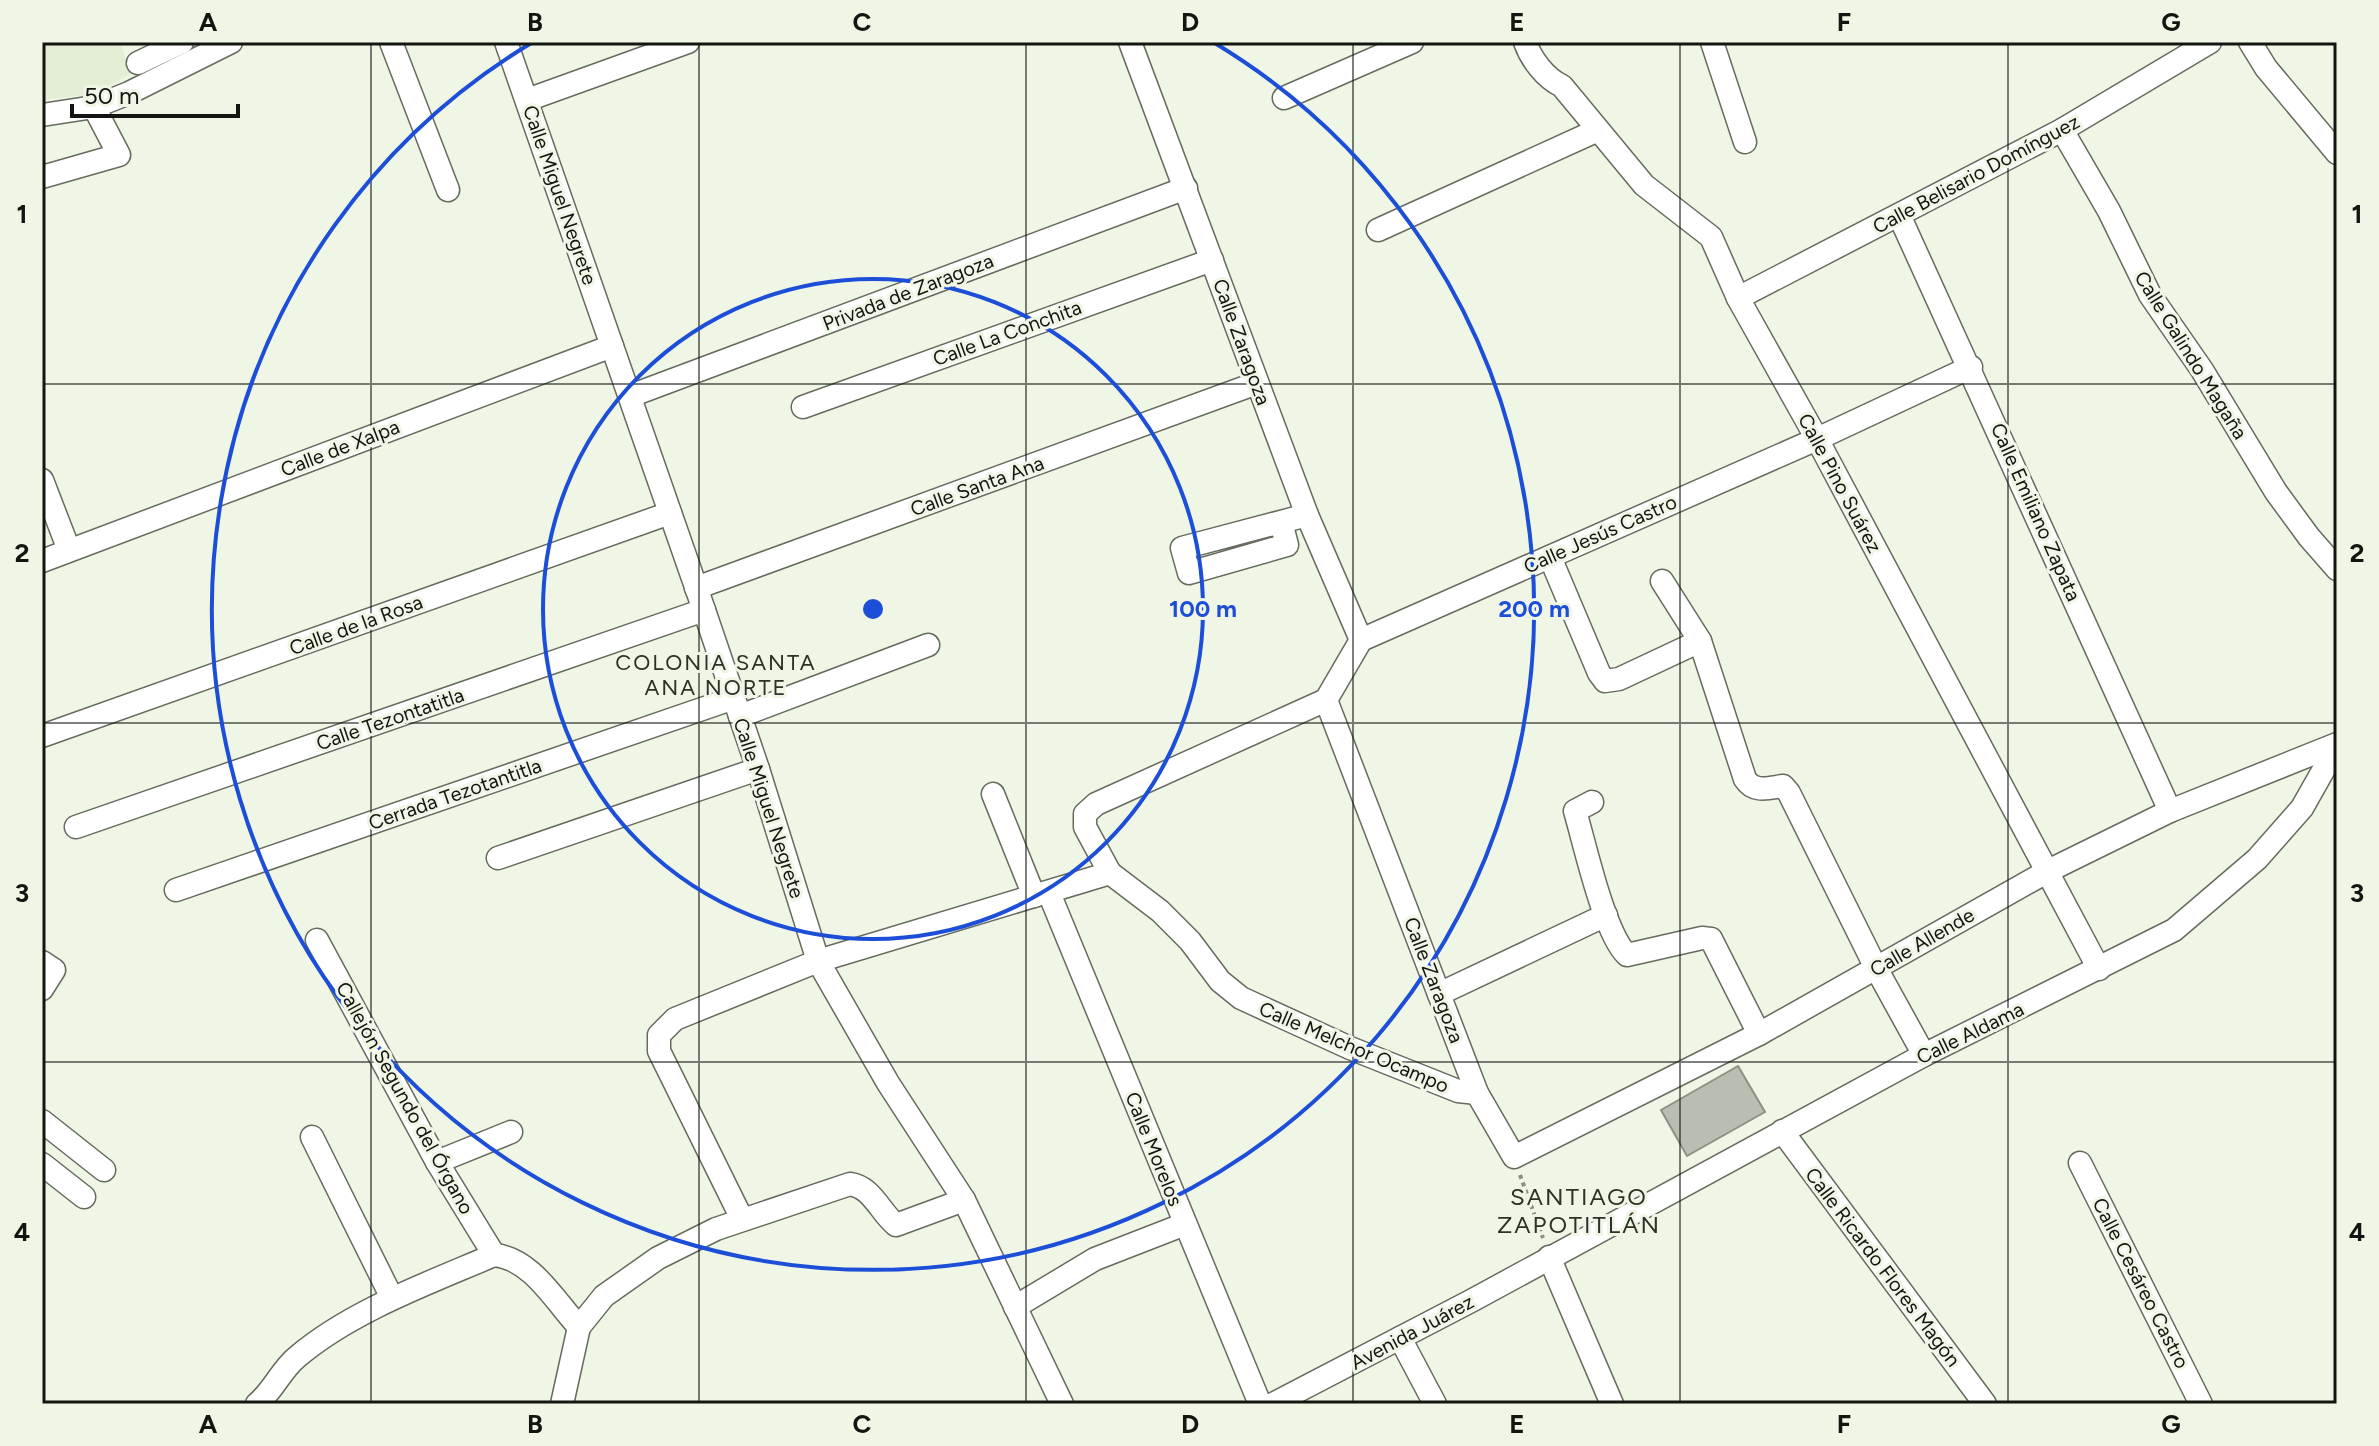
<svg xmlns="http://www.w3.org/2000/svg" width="2379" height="1446" viewBox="0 0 2379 1446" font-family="Figtree,sans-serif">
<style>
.built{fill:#e4edd6}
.building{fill:#b9bfb0;stroke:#8c9183;stroke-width:2}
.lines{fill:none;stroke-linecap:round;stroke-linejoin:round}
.minor-casing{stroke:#656b5e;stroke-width:25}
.path{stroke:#898d82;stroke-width:4;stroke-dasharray:4 4;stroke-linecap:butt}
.minor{stroke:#fff;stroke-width:22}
.grid{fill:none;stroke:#131510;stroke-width:2;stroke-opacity:0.55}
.ring{fill:none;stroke:#1d4ed8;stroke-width:4}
.labels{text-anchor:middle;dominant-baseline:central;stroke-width:6;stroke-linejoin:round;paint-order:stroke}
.street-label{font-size:20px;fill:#131510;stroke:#f0f6e6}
.neighbourhood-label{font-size:22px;letter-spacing:2px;fill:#2d3126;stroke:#f0f6e6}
.quarter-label{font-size:24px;letter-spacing:2px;fill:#2d3126;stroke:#f0f6e6}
.centre{fill:#1d4ed8;stroke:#f0f6e6;stroke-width:4}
.ring-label{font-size:24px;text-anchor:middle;font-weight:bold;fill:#1d4ed8;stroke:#f0f6e6;stroke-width:6;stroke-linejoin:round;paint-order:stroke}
.neatline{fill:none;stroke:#131510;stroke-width:3}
.grid-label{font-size:26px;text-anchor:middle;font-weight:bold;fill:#131510}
</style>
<rect width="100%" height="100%" fill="#f0f6e6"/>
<polygon class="built" points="42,42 120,42 131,74 93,94 42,100"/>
<polygon class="building" points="1738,1066 1765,1112 1687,1156 1661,1110"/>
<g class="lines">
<g class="minor-casing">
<g id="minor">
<polyline points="391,42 448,190"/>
<polyline points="506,42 704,610 758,769 818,961 888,1083 964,1200 1062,1404"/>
<polyline points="1130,42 1307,515 1361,640"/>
<path d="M1525 42C1531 59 1545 78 1562 86L1644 185 1711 237 1738 298 1817 439 2099 969"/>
<polyline points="1712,42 1745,142"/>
<polyline points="2250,42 2266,68 2337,153"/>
<polyline points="138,63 182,42"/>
<polyline points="1284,98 1412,42"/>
<polyline points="527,100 688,42"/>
<polyline points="42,115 94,107 129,93 231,42"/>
<polyline points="2062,130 2109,211 2150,295 2202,370 2276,492 2309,537 2337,569"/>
<polyline points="42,177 119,155 94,107"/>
<polyline points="1899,215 2170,811"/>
<polyline points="1378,230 1598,130"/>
<polyline points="1738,298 2062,130 2210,42"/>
<polyline points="630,396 1186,188"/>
<polyline points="803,407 1212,260"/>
<polyline points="42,480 69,550"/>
<polyline points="1281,522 1287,545 1189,573 1182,548 1307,515"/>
<path d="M1550 557 1599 673 1605 681 1619 679 1700 641 1745 779C1754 793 1768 788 1783 786L1789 793 1876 968 1924 1055"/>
<polyline points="42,561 612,346"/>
<polyline points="1662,581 1700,641"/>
<polyline points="696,588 1257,383"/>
<polyline points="1326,700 1477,1093 1514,1157 1759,1034 2048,871 2170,811 2337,744"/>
<polyline points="740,716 928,645"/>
<polyline points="42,736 670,513"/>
<polyline points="993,794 1034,896"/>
<path d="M1592 802 1575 811C1585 845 1604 933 1627 955L1702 938 1711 939 1759 1034"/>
<polyline points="76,827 704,610"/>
<polyline points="498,858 758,769"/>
<polyline points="176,890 734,698"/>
<polyline points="1049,893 1260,1404"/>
<polyline points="317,940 437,1162 494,1255"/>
<polyline points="42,962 54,970 42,989"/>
<polyline points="1439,994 1606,915"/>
<polyline points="1477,1093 1458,1091 1350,1048 1241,998 1220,981 1190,941 1160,911 1110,873 1085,827 1085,814 1096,804 1326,700 1361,640 1817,439 1971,367"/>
<polyline points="42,1121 104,1170"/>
<polyline points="1782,1131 1985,1404"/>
<polyline points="312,1137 392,1298"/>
<polyline points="437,1162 511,1132"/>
<polyline points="2080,1163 2201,1404"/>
<polyline points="42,1164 84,1197"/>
<polyline points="742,1219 659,1051 659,1035 675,1019 818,961 1110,873"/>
<polyline points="1549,1257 1612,1404"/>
<polyline points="1015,1307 1095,1259 1185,1224"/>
<polyline points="1400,1338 1435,1404"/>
<path d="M257 1404C273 1391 281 1370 297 1357 351 1311 429 1283 494 1255 531 1258 555 1301 579 1327"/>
<path d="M562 1404 579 1327 604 1296 658 1258 716 1229 850 1184C872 1187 880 1212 896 1225L964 1200"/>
<polyline points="1273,1404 1471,1301 1924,1055 2174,930 2257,859 2302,808 2337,746"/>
</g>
</g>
<polyline class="path" points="1520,1175 1543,1238"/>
<use href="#minor" class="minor"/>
</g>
<path class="grid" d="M371 42V1404M699 42V1404M1026 42V1404M1353 42V1404M1680 42V1404M2008 42V1404M42 384H2337M42 723H2337M42 1062H2337"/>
<g class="ring">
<circle cx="873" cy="609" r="330"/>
<path d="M1213 42A661 661 0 1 1 533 42"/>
</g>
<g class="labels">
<g class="street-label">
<text transform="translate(1976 174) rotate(-28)">Calle Belisario Domínguez</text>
<text transform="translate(560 195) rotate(71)">Calle Miguel Negrete</text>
<text transform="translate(908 292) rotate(-21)">Privada de Zaragoza</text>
<text transform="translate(1007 333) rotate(-20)">Calle La Conchita</text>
<text transform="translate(1242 342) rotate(70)">Calle Zaragoza</text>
<text transform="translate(2191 355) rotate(58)">Calle Galindo Magaña</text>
<text transform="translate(340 448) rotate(-21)">Calle de Xalpa</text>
<text transform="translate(1840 483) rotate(62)">Calle Pino Suárez</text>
<text transform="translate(977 486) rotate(-20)">Calle Santa Ana</text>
<text transform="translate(2036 512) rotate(66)">Calle Emiliano Zapata</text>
<text transform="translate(1600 534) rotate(-24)">Calle Jesús Castro</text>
<text transform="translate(356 625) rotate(-20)">Calle de la Rosa</text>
<text transform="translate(390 719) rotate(-19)">Calle Tezontatitla</text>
<text transform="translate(455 794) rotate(-19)">Cerrada Tezotantitla</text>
<text transform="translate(769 808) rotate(72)">Calle Miguel Negrete</text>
<text transform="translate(1922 942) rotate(-30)">Calle Allende</text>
<text transform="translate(1434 980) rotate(69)">Calle Zaragoza</text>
<text transform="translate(1970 1033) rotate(-26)">Calle Aldama</text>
<text transform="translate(1354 1047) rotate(23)">Calle Melchor Ocampo</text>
<text transform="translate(405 1098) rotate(61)">Callejón Segundo del Órgano</text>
<text transform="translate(1154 1149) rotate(68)">Calle Morelos</text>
<text transform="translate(1883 1267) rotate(53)">Calle Ricardo Flores Magón</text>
<text transform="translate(2141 1283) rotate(63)">Calle Cesáreo Castro</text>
<text transform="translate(1412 1332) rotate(-28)">Avenida Juárez</text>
</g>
<g class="neighbourhood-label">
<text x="716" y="662">COLONIA SANTA<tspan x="716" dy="25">ANA NORTE</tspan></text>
</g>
<g class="quarter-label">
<text x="1579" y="1196">SANTIAGO<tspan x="1579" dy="28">ZAPOTITLÁN</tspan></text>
</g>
</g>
<circle cx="873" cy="609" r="12" class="centre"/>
<g class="ring-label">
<text x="1203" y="617">100 m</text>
<text x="1534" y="617">200 m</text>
</g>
<rect width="2379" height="1446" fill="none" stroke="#f0f6e6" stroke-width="88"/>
<path d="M72 104v12h166v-12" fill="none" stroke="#131510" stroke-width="4"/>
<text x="84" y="104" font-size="24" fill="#131510" stroke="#f0f6e6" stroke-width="6" paint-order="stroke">50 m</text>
<rect x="44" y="44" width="2291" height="1358" class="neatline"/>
<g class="grid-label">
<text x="208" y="31">A</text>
<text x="535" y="31">B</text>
<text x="862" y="31">C</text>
<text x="1190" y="31">D</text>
<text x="1517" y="31">E</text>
<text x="1844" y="31">F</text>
<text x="2171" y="31">G</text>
<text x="22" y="223">1</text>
<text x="2357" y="223">1</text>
<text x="22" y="562">2</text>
<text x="2357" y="562">2</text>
<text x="22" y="902">3</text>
<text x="2357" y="902">3</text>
<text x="22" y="1241">4</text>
<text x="2357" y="1241">4</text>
<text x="208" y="1433">A</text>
<text x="535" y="1433">B</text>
<text x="862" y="1433">C</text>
<text x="1190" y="1433">D</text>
<text x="1517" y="1433">E</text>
<text x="1844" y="1433">F</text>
<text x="2171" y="1433">G</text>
</g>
</svg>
